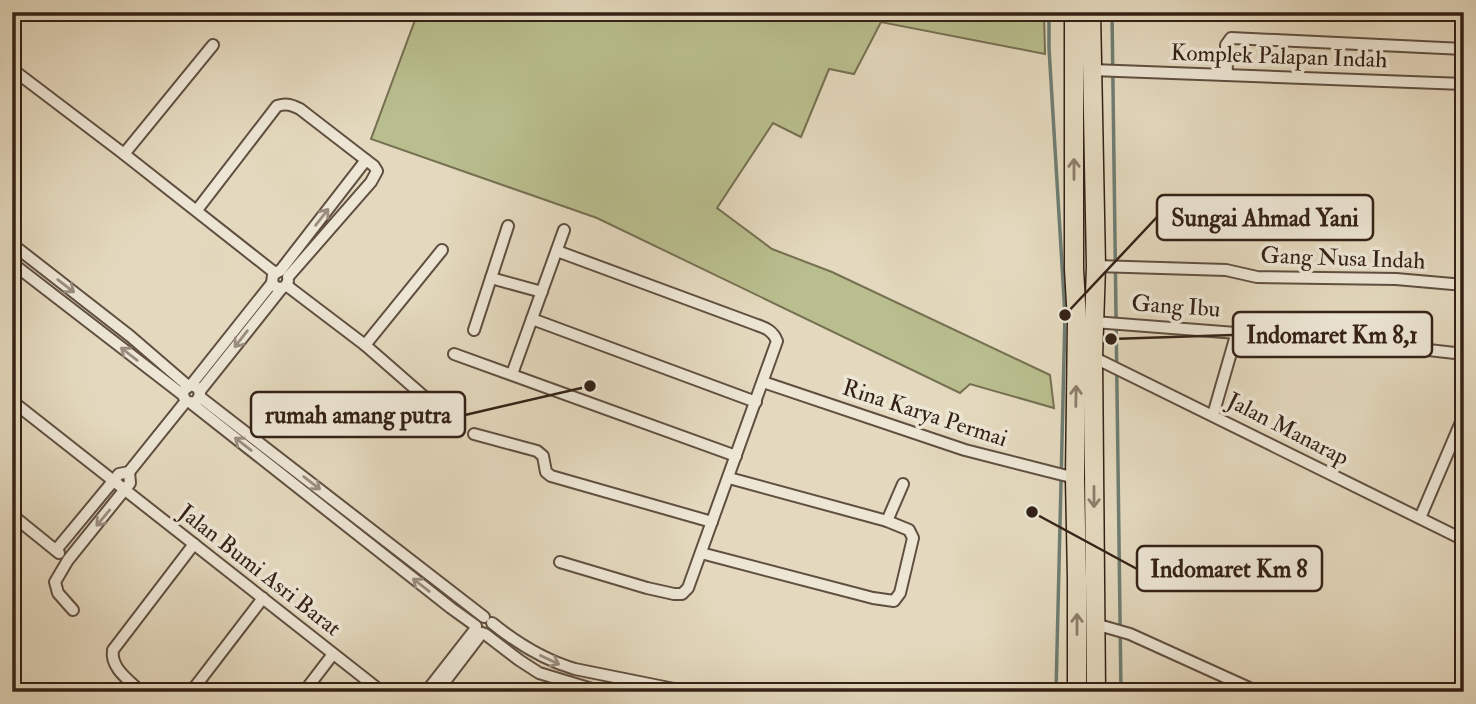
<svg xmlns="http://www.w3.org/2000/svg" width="1476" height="704" viewBox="0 0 1476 704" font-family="'IM FELL Double Pica',serif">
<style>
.green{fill:#b9be8e;stroke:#767052;stroke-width:2}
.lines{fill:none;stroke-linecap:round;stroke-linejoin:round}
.stream{stroke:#6e7d72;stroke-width:3.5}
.minor-casing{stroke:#604f40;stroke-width:14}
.trunk-casing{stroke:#342116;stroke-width:21}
.minor{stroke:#ede6d5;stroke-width:10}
.trunk{stroke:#e4d9be;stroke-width:18}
.oneway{stroke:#8c7d6a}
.oneway2{stroke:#9a8d7f}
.labels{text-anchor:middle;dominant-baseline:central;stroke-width:7;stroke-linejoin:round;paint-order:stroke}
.street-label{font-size:23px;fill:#342116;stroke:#ede6d5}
.leader{fill:none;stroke:#342116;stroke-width:2.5}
.callout-dot{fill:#342116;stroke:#ede6d5;stroke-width:2.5}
.callout{fill:#ede6d5;stroke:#342116;stroke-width:2.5}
.callout-label{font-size:24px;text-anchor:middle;font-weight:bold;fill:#342116}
</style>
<rect width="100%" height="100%" fill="#e4d9be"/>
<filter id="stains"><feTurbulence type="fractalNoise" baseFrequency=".00286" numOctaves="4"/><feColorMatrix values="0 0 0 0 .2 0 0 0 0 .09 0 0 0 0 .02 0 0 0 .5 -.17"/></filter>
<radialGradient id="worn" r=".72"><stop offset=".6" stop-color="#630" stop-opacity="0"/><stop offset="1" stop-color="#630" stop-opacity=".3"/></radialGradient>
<polygon class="green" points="418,12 1044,12 1045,54 881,22 854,74 829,69 801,137 773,123 717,208 772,249 832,272 1050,375 1054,408 970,384 960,393 597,218 371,139"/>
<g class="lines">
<g class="stream">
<polyline points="1049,12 1049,48 1065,315 1056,692"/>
<polyline points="1112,12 1121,692"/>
</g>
<g class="minor-casing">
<g id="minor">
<polyline points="213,45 124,154 275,273"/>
<polyline points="12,69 124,154"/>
<polyline points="1092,70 1464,84"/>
<polyline points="1227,74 1226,45 1231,38 1464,49"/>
<path d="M197 210 277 106C287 103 292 105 300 109L366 160"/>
<polyline points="12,244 130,336 188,386"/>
<path d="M557 251 757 325C766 328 773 331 777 341L688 588 682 594H674L647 588 560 562"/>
<path d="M12 263 183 395C185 402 190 404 197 401L200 394 198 388 191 385 184 390 183 395"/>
<polyline points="1096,266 1226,270 1257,277 1396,279 1464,285"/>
<polyline points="280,271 366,160 374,166 377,171 371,182 288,277"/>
<polyline points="491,278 542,292"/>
<path d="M272 283 276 287C282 289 287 287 288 281"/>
<polyline points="286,285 365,345 442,250"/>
<polyline points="532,319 756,402"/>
<polyline points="1094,322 1366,343 1464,354"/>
<polyline points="474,330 508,226"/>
<polyline points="365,345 436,407"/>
<polyline points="454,354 736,456"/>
<polyline points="1093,357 1464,540"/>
<polyline points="512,374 564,230"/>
<polyline points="763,382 965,450 1075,478"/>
<polyline points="191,385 272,283 273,275 279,271"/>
<polyline points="200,391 282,288"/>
<polyline points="200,397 484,617"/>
<polyline points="12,401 382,692"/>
<polyline points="191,403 451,608 476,626"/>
<polyline points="1213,415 1237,332"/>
<polyline points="474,434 537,451 543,456 546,472 551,476 712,522"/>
<polyline points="12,515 59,553"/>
<polyline points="1420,518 1464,415"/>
<polyline points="887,521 903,484"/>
<polyline points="56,550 119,474 129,472 186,401"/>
<polyline points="701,553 873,598 894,601 900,593 913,538 909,530 887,521 729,478"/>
<polyline points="73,610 58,593 55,582 68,560 130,483 129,472"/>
<path d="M492 623C518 644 544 660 575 669L689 692"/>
<polyline points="1095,624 1130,634 1258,692"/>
<polyline points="485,634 519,660 539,673 602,692"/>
<path d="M141 692C129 680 110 668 113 650L194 544"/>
<polyline points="191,692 263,598"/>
<polyline points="304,692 333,654"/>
<polyline points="426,692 476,628"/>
<polyline points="437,692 482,633"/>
</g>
</g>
<g class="trunk-casing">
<g id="trunk">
<polyline points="1074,12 1074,269 1077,321 1075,478 1077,579 1077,692"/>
<polyline points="1091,12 1096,266 1093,357 1096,692"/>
</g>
</g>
<use href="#minor" class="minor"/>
<use href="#trunk" class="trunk"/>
</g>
<defs><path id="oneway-shaft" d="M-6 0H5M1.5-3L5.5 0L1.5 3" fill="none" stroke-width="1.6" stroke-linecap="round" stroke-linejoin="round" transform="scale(1.75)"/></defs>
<g class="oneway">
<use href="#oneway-shaft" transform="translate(1074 169) rotate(-90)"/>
<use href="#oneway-shaft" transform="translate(1076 396) rotate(-89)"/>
<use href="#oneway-shaft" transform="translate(1094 497) rotate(90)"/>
<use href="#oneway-shaft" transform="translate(1077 624) rotate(-90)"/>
</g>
<g class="oneway2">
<use href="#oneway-shaft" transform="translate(322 217) rotate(-52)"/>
<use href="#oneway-shaft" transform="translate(66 286) rotate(38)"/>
<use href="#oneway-shaft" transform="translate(241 339) rotate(128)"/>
<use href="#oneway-shaft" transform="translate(129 354) rotate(-142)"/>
<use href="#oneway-shaft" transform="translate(243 444) rotate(-142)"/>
<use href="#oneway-shaft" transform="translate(312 483) rotate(38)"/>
<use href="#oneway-shaft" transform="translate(103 518) rotate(130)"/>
<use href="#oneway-shaft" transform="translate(421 585) rotate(-142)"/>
<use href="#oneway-shaft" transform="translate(550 660) rotate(25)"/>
</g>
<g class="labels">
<g class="street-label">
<text transform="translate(1279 56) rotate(2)">Komplek Palapan Indah</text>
<text transform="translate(1343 258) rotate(2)">Gang Nusa Indah</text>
<text transform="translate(1176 306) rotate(4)">Gang Ibu</text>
<text transform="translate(925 413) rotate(18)">Rina Karya Permai</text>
<text transform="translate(1288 429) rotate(27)">Jalan Manarap</text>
<text transform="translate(260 570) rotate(38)">Jalan Bumi Asri Barat</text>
</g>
</g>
<path class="leader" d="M1065 315L1157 217M1111 339L1233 335M590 386L465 415M1032 512L1137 569"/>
<g class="callout-dot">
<circle cx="1065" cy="315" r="7"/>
<circle cx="1111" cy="339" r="7"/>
<circle cx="590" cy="386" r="7"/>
<circle cx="1032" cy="512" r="7"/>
</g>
<g class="callout">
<rect x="1157" y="195" width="216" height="45" rx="7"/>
<rect x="1233" y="312" width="199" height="45" rx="7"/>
<rect x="251" y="392" width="214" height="45" rx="7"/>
<rect x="1137" y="546" width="185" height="45" rx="7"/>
</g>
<g class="callout-label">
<text x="1265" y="226">Sungai Ahmad Yani</text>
<text x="1332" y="343">Indomaret Km 8,1</text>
<text x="358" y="423">rumah amang putra</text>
<text x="1229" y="577">Indomaret Km 8</text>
</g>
<rect width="1476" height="704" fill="none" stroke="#e4d9be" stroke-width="42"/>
<rect x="14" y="14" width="1448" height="676" fill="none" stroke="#342116" stroke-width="3.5"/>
<rect x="21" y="21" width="1434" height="662" fill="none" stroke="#342116" stroke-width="2"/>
<rect width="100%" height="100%" filter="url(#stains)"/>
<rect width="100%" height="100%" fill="url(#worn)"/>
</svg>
